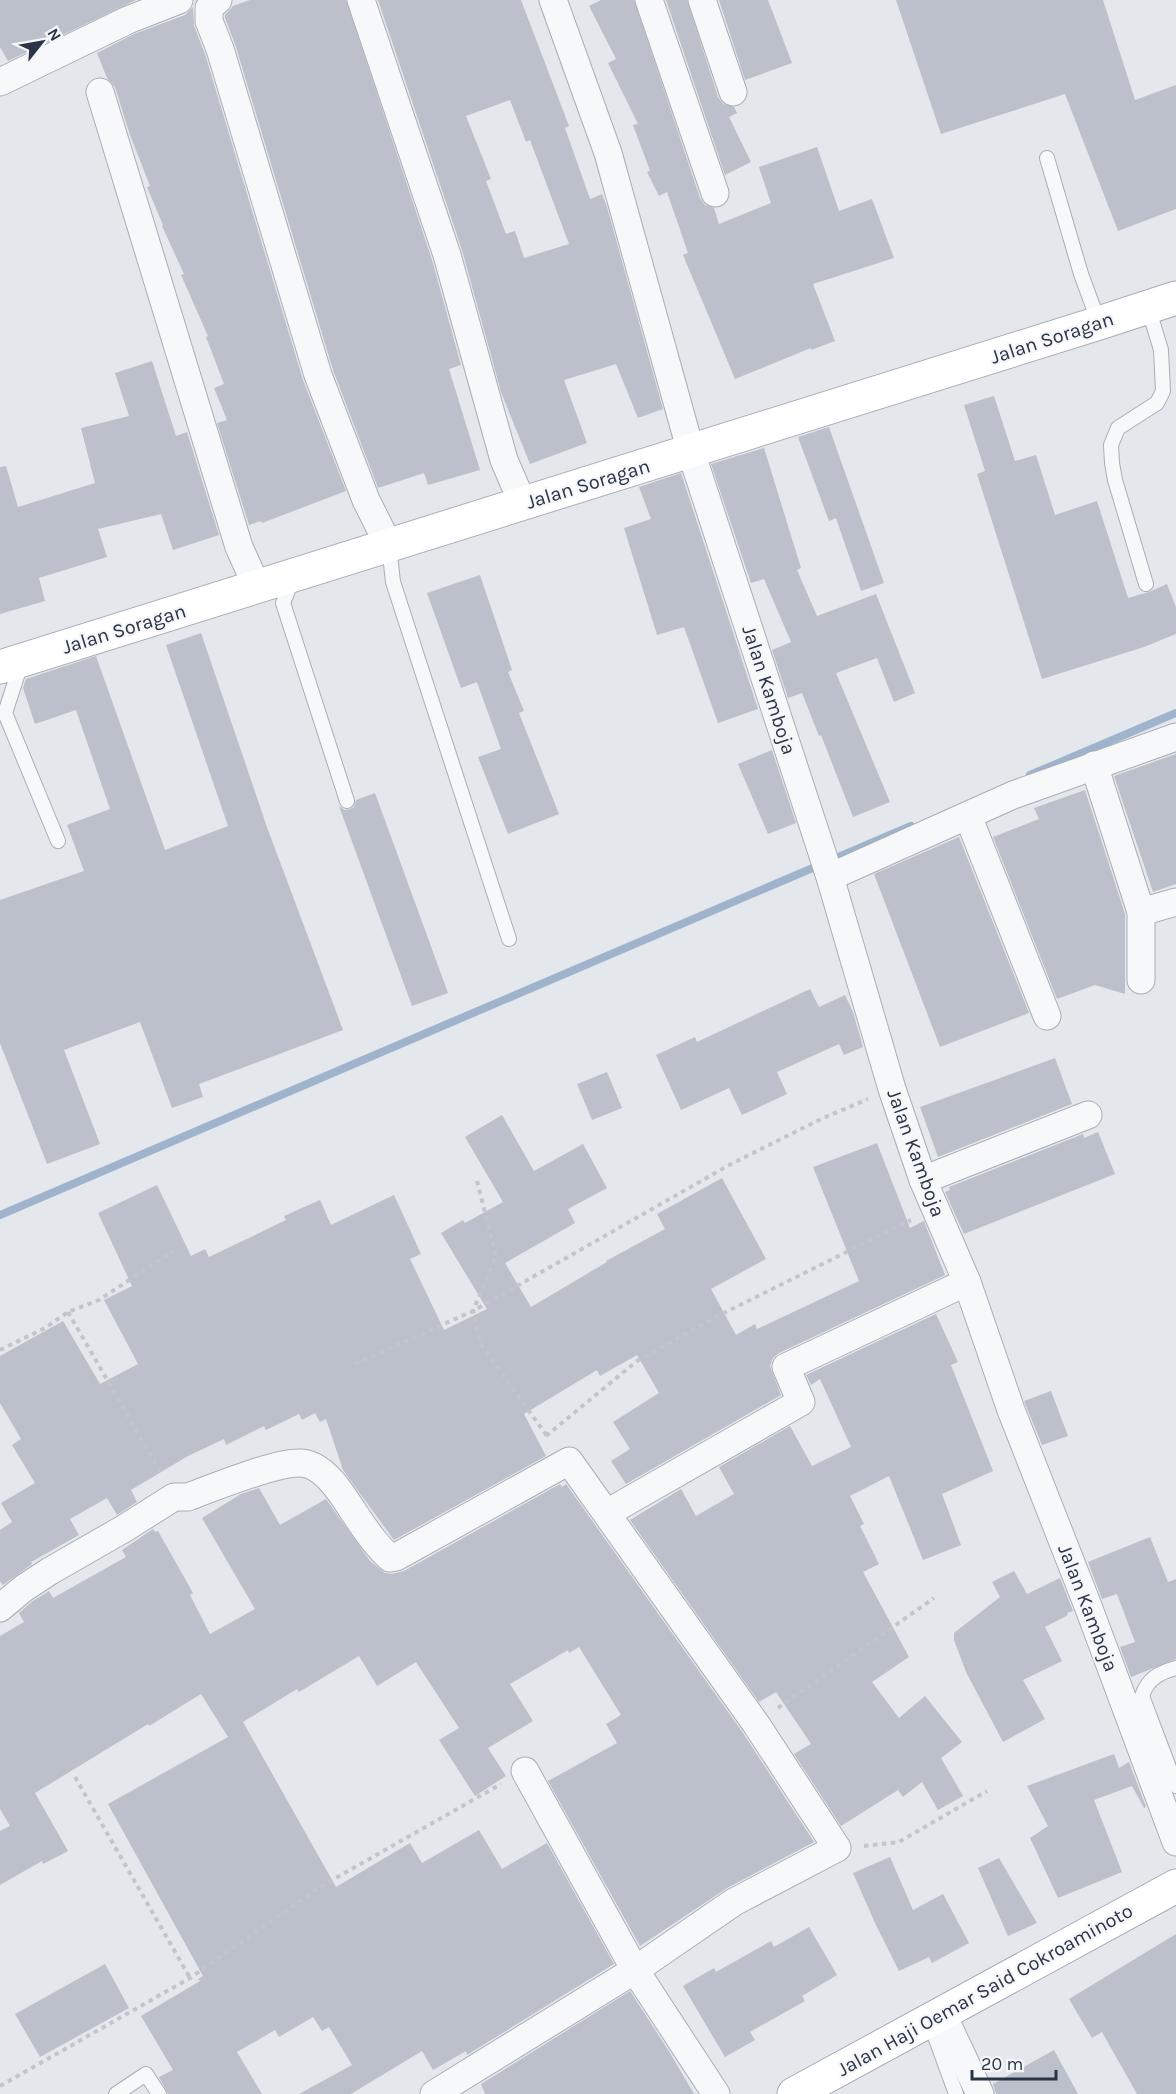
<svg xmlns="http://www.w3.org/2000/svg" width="1176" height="2094" viewBox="0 0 1176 2094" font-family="Karla,sans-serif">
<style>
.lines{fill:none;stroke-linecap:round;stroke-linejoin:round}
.stream{stroke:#9fb4cc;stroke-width:8}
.building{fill:#bbc0ca;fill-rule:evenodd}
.lane-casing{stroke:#a9aeb7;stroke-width:16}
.street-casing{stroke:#a9aeb7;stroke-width:29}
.secondary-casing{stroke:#a9aeb7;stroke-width:35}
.primary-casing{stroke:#a3abb8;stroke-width:35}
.path{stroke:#c2c5cb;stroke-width:4;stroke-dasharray:4.5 4.5;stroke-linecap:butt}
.lane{stroke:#f7f8fa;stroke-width:14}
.street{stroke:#f7f8fa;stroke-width:27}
.secondary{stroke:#fff;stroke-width:33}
.primary{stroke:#fff;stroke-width:33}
.labels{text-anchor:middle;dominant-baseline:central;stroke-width:4.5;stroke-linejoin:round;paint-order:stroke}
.street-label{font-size:20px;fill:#2b3445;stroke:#f4f6f9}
</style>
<rect width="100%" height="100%" fill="#e4e7ec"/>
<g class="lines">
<g class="stream">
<polyline points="1030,775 1176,713"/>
<polyline points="0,1215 911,826"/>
</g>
</g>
<g class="building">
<polygon points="0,0 136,0 8,61 0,47"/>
<polygon points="250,0 346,0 432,260 461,365 449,369 480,470 428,485 424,473 378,488 333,370 235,44 225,18 225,15 233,6"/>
<path d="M378 0H521L569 126 565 128 590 199 602 194 607 207 663 409 638 418 616 364 564 380 587 443 530 464 501 392 462 250ZM510 100 526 142 530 140 569 244 524 258 515 231 506 234 486 181 491 179 466 116Z"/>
<polygon points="601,0 634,0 700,198 705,205 714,208 719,224 771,203 759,167 817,147 839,211 872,199 894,258 813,284 835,341 811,350 811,348 735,379 683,255 688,253 667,192 659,196 647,172 650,171 633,125 638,124 608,63 616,59 589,6"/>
<polygon points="666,0 687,0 718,97 723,104 734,107 737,113 729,117 751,162 725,175"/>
<polygon points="719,0 768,0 792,63 745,80"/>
<polygon points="896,0 1103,0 1135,100 1176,85 1176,209 1118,231 1065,94 941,134"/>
<polygon points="193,7 194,26 205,54 303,380 346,491 262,523 261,521 249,525 217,423 227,420 214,388 224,384 206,337 208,336 181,275 184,274 162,226 163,225 147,187 150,186 130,135 115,87 107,78 97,53 134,34 185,15"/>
<polygon points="152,361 176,436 187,432 219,535 173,550 161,514 98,529 107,557 39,578 45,601 0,614 0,467 6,466 18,507 95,483 81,428 129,416 115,373"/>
<polygon points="994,396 1015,461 1036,455 1055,515 1097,501 1128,598 1149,592 1167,584 1176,607 1176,634 1144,647 1042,679 977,474 985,471 964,405"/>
<polygon points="829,427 884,583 861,591 836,518 829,521 798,437"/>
<polygon points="764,448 801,568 797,570 817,616 876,594 915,693 894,702 877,658 836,673 890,802 853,817 821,735 819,736 802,693 788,698 772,650 791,642 764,579 751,583 711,464"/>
<polygon points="681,473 758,709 718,723 684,627 657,635 624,528 651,519 639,487"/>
<polygon points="480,575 512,670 508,672 524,711 519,713 559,814 508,834 478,757 501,749 477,682 461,688 427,593"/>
<polygon points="201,633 268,830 343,1030 199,1084 203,1097 172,1108 140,1022 64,1050 100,1144 47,1164 0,1043 0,900 84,871 67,825 110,809 76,710 35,724 23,688 26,679 96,656 165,850 228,826 166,645"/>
<polygon points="772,750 796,823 768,834 738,764"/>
<polygon points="1176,754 1176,884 1153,892 1114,776"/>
<polygon points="1085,790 1125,914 1125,994 1095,985 1057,999 993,837 1039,819 1034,808"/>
<polygon points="375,793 448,993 412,1006 339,806 345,810 350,809 354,807 356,800"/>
<polygon points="959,837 1029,1013 940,1047 874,874"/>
<polygon points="810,989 819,1007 845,995 853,1012 863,1047 844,1055 839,1044 777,1072 787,1094 742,1115 729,1088 681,1110 656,1055 695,1037 697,1042"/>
<polygon points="1055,1058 1072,1104 938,1157 920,1107"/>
<polygon points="607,1072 622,1108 592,1120 577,1084"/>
<polygon points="502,1115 534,1171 583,1144 607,1188 568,1209 575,1223 505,1263 531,1307 607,1262 606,1261 665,1229 657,1214 722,1178 766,1259 711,1289 736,1335 755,1324 757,1329 859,1281 813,1167 877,1143 910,1228 924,1221 945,1275 779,1353 773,1358 770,1366 781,1395 626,1484 611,1461 630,1449 613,1422 659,1393 637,1355 600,1376 597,1370 524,1414 546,1456 394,1540 343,1470 326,1419 320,1422 315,1413 302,1420 299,1414 266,1430 264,1426 226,1445 224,1439 188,1456 131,1490 137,1502 117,1515 107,1498 70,1519 79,1535 31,1562 32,1564 3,1585 0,1581 0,1530 12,1522 1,1503 35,1483 12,1445 21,1439 0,1403 0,1356 63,1321 100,1384 138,1364 104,1300 132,1286 98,1213 157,1185 191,1256 205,1249 209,1257 286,1220 284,1216 320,1200 331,1225 394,1195 421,1254 410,1259 444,1330 487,1309 441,1233 463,1220 465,1223 503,1202 465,1137"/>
<polygon points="1098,1132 1115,1174 964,1234 945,1192 950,1190 949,1187 1083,1134 1084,1138"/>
<polygon points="936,1314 958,1362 951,1365 993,1471 942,1494 961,1545 923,1560 889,1476 850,1496 864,1524 860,1526 879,1564 863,1572 909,1657 872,1682 899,1718 925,1696 962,1742 941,1758 963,1796 938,1810 922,1782 903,1797 898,1790 841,1826 794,1754 811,1744 776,1692 759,1702 630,1520 681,1489 696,1516 734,1494 719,1467 790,1426 812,1466 851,1447 820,1379 811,1385 806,1375"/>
<polygon points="1051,1391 1068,1436 1042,1445 1024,1401"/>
<polygon points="560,1484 562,1487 566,1484 743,1733 814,1842 727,1888 640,1946 548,1781 617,1743 606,1724 621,1715 579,1647 569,1653 568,1650 510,1684 533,1721 488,1748 506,1776 475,1796 439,1740 459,1728 416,1662 377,1686 359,1656 299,1692 297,1689 243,1722 336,1887 410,1843 422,1863 479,1830 502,1869 547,1843 614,1964 467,2055 466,2051 433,2070 422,2051 351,2094 299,2094 352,2065 329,2027 322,2031 313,2017 279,2037 275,2030 237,2052 262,2094 168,2094 159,2077 173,2070 141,2016 200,1981 198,1979 203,1976 108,1804 228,1737 201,1694 149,1726 148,1724 35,1793 68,1851 43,1864 42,1861 0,1885 0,1831 10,1826 0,1809 0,1636 24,1622 19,1613 33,1601 49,1591 53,1598 126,1557 122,1550 153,1529 155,1532 158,1531 193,1593 190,1595 210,1634 255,1609 202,1518 241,1494 259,1488 280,1525 326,1499 370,1561 385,1573 392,1574 404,1571"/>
<polygon points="1150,1537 1168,1582 1176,1579 1176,1659 1131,1677 1120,1647 1135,1642 1117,1594 1102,1599 1088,1562"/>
<polygon points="1014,1571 1027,1594 1060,1578 1073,1611 1067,1613 1068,1615 1045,1627 1062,1661 1023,1680 1045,1719 1003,1742 966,1672 954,1640 954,1633 1000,1597 992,1582"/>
<polygon points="1114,1754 1119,1768 1129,1762 1146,1807 1144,1808 1132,1786 1094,1800 1122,1872 1058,1898 1030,1838 1048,1826 1027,1786"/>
<polygon points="890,1857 913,1910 943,1894 969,1943 932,1963 929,1957 899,1971 875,1923 853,1873"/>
<polygon points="999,1858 1037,1923 1008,1936 978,1868"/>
<polygon points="809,1927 837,1975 802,1996 805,2001 750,2032 755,2040 725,2057 683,1986 714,1968 716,1972 771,1941 774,1947"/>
<polygon points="1176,1934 1176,2094 1137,2094 1102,2032 1092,2038 1069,1999"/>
<polygon points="105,1964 129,2008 40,2057 15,2014"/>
<polygon points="630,1991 670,2053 694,2094 485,2094 481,2084"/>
<polygon points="1054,2050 1078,2094 996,2094 993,2084"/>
</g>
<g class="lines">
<g class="lane-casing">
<g id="lane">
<polyline points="1047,158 1081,274 1099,323"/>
<polyline points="389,546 393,582 509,939"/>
<polyline points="293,578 283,603 347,801"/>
<polyline points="1146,584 1115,480 1112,463 1111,445 1118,428 1157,403 1163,391 1161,350 1148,307"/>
<polyline points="21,664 5,713 58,841"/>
<path d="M1176 1668C1159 1673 1148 1678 1142 1696L1176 1786"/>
<polyline points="929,2020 956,2094"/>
<polyline points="116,2094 146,2074 159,2094"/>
</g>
</g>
<g class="street-casing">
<g id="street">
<polyline points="218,0 209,8 209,21 220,49 318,375 366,500 389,546"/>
<polyline points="361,0 447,255 504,460 523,504"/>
<polyline points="553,0 608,153 691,452 830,877 892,1089 923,1180 967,1282 1011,1410 1088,1606 1176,1842"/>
<polyline points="649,0 715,193"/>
<polyline points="702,0 733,92"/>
<polyline points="0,82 128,20 179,0"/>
<polyline points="100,92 239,547 257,587"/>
<polyline points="1094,765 1141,912 1141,980"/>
<polyline points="968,816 1047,1016"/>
<polyline points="830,877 1013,795 1176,737"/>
<polyline points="1141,912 1176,902"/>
<polyline points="923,1180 1088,1115"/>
<polyline points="607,1513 801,1402 786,1367 967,1282"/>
<path d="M0 1608 24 1588 50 1571 125 1528 174 1497H188C212 1488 278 1461 301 1463 317 1464 329 1477 338 1489 355 1512 368 1538 390 1558L396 1557 569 1461 756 1724 837 1848 734 1902 635 1970 434 2094"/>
<polyline points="525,1771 635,1970 716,2094"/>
<polyline points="942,2013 980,2094"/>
</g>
</g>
<g class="secondary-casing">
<polyline id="secondary" points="0,667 1099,323 1176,298"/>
</g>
<g class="primary-casing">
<polyline id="primary" points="794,2094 1176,1886"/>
</g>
<g class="path">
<polyline points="477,1181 496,1256 473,1311 480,1343 547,1436"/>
<polyline points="68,1312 162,1475"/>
<polyline points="0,1350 45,1328 68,1312 99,1300 173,1251"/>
<polyline points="355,1364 473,1311 731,1164 821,1119 868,1099"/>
<polyline points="546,1436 637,1361 718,1316 911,1220"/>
<polyline points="778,1708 934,1598"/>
<polyline points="75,1777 190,1978"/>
<polyline points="864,1846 899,1842 987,1791"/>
<polyline points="0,2086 190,1978 320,1887 501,1784"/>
</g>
<use href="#lane" class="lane"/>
<use href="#street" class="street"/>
<use href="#secondary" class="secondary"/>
<use href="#primary" class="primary"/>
</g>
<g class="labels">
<g class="street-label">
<text transform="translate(1052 338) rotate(-18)">Jalan Soragan</text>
<text transform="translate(588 484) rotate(-17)">Jalan Soragan</text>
<text transform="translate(124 629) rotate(-17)">Jalan Soragan</text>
<text transform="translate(769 690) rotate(72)">Jalan Kamboja</text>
<text transform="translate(916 1153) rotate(70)">Jalan Kamboja</text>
<text transform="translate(1088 1608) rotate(69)">Jalan Kamboja</text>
<text transform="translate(985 1990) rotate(-29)">Jalan Haji Oemar Said Cokroaminoto</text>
</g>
</g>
<g transform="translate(42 42) rotate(59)" stroke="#f4f6f9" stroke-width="4.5" paint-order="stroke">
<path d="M0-4.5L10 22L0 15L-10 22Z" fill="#2b3445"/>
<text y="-9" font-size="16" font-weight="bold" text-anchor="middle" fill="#2b3445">N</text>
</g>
<path d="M972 2070v9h84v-9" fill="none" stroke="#2b3445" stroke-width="3"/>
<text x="981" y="2070" font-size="18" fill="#2b3445" stroke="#f4f6f9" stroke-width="4.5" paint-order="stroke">20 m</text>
</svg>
